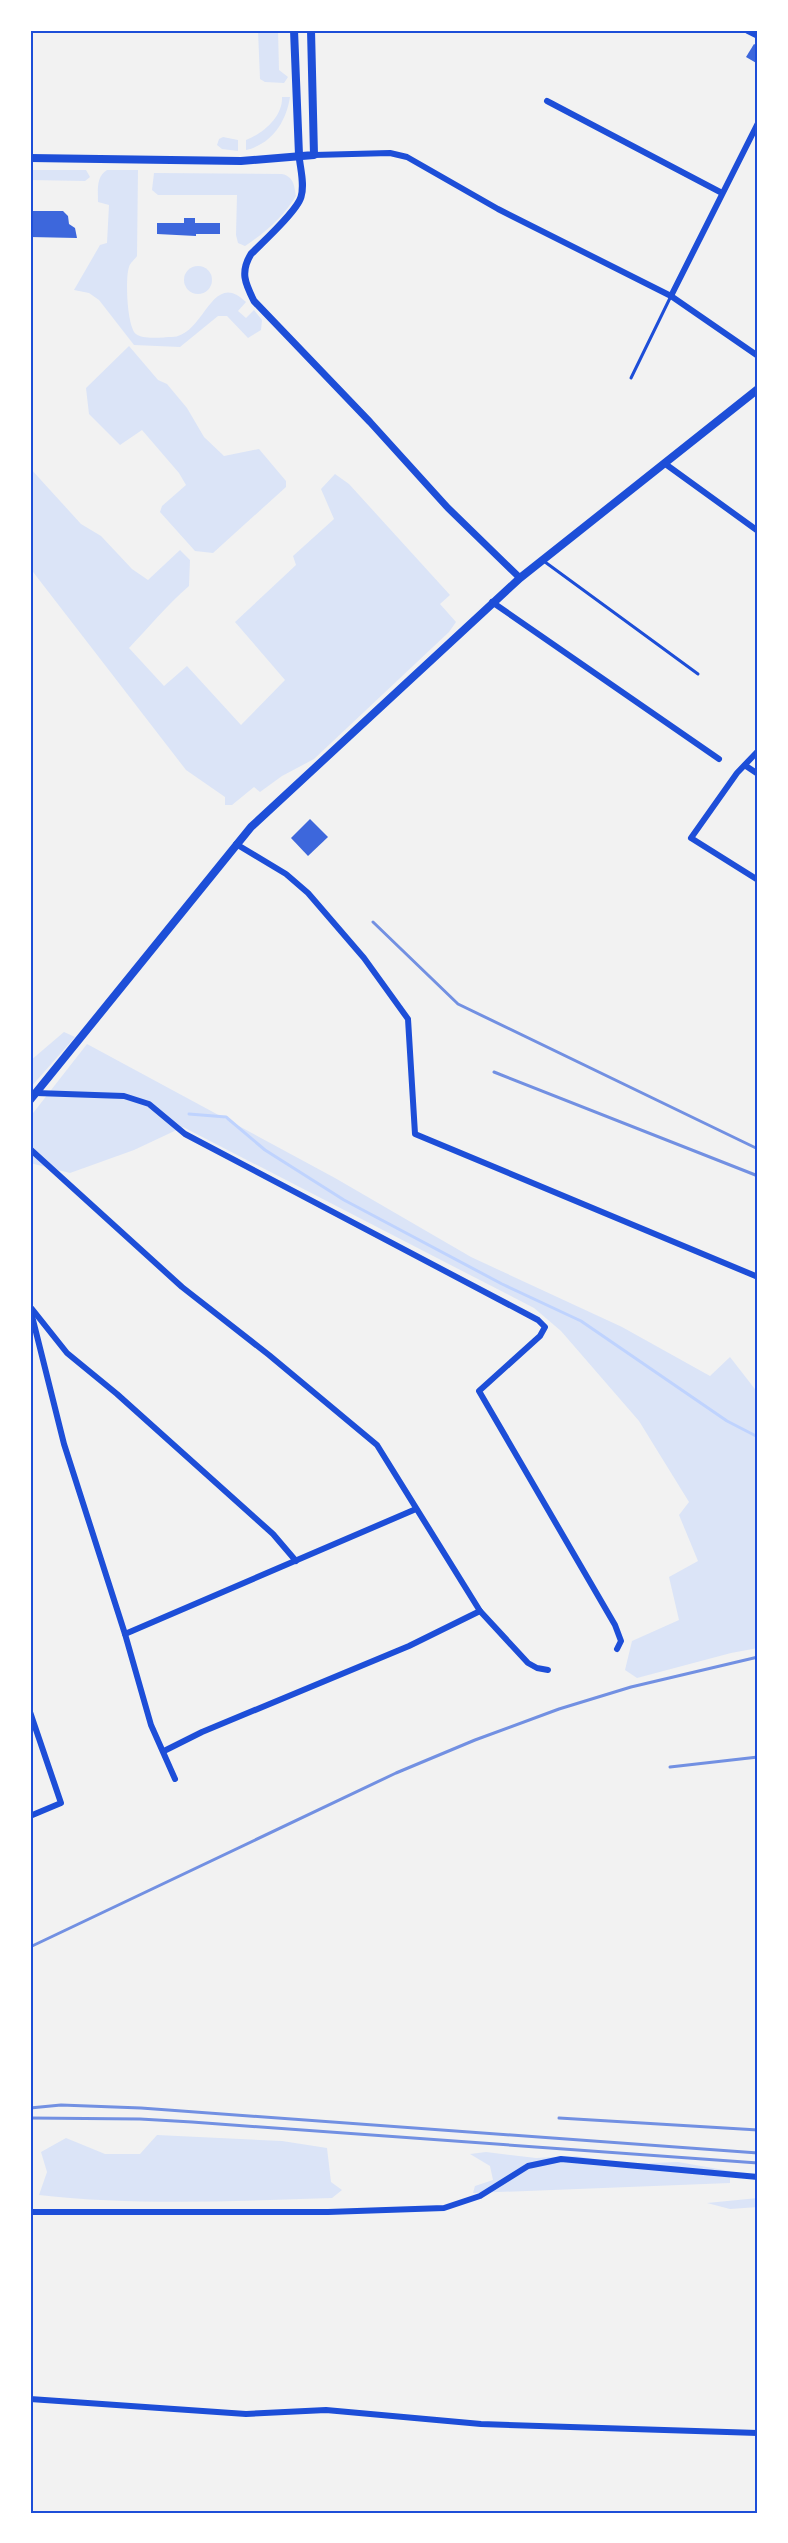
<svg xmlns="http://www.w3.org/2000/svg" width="788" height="2543" viewBox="0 0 788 2543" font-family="'Roboto Serif',serif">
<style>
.green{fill:#dbe4f7}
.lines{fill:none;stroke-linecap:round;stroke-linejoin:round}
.stream{stroke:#bfd3fe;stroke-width:3}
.building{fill:#3d67dc}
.service{stroke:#1d4ed8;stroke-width:3}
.minor{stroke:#1d4ed8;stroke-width:6}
.tertiary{stroke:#1d4ed8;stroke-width:7}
.secondary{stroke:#1d4ed8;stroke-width:8}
.rail{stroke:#7290e2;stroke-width:3}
.neatline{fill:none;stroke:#1d4ed8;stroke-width:2}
</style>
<rect width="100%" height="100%" fill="#f2f2f2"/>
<g class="green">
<polygon points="258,30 278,30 279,70 288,77 284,83 265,82 260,79"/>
<path d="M282 97H290C286 122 272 144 246 150V140C264 133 283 116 282 97Z"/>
<polygon points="223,137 238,140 238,151 222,149 217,145 219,139"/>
<polygon points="30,170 86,170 90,177 85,181 30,180"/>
<path d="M107 170H138L137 256C135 259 130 263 129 267 125 278 127 327 136 334 143 340 163 337 172 337 205 336 211 268 246 302L238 311 246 318 254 310 262 320 261 330 248 338 227 316H218L180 347 134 345 99 300 89 293 74 290 100 245 107 243 109 205 98 202C98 189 96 177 107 170Z"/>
<path d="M154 173 282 174C294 177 294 185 296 196 284 216 265 233 245 246L238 243 236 235 237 195H158L152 190Z"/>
<circle cx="198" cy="280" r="14"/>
<polygon points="129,346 158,380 167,384 187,408 204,437 224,456 259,449 286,481 286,487 213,553 195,551 160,512 162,506 186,485 179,473 142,430 120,445 89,414 86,388"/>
<path d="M30 468 81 524 101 536 132 569 148 580 180 550 190 560 189 586C167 605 149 627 129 648L164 686 187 666 241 725 285 680 235 622 296 565 293 556 334 519 321 489 335 474 349 484 450 595 440 604 456 622 449 632 314 759 282 776 260 792 254 787 232 805H225V797L186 770 30 568Z"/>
<polygon points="64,1032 75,1037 30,1088 30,1061"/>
<polygon points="87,1044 335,1178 471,1257 622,1327 710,1376 730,1357 758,1393 758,1648 731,1653 637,1678 625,1670 632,1641 679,1620 669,1577 698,1561 679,1515 689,1502 639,1421 561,1331 534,1308 183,1127 134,1150 70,1173 30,1163 30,1117"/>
<path d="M157 2135 282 2141 327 2148 331 2182 342 2190 332 2198C234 2201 136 2206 39 2195L47 2172 41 2152 66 2138 105 2154H140Z"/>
<polygon points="486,2152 536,2158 576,2156 625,2164 678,2162 730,2171 730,2183 473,2193 475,2186 493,2180 490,2166 470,2154"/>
<polygon points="758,2198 758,2207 730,2209 707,2203"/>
</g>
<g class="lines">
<polyline class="stream" points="189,1114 226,1117 265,1150 344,1200 502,1284 581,1321 727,1421 758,1437"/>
</g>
<g class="building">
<polygon points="754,44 758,46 758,64 746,57"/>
<polygon points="30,211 63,211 68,216 69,224 75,228 77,238 30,237"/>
<polygon points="184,218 195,218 195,223 220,223 220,234 196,234 196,236 157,234 157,223 184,223"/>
<polygon points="310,819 328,837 308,856 291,838"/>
</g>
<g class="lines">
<g class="service">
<polyline points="631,378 671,296"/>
<polyline points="545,562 698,674"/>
</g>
<g class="minor">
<polyline points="547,101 722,193"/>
<polyline points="314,155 390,153 407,157 498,209 671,296 758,356"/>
<polyline points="671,296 758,123"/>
<polyline points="664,463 758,531"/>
<polyline points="492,602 719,759"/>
<polyline points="758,751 737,773 691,838 758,880"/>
<polyline points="746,766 758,774"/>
<polyline points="236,844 286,874 308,893 364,958 408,1019 415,1134 758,1277"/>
<polyline points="36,1093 124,1096 149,1104 185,1134 538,1320 545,1327 540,1336 479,1391 615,1625 621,1641 617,1649"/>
<polyline points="30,1149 182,1287 269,1355 377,1445 480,1611 528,1663 537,1668 548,1670"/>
<polyline points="30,1308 64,1444 125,1634 151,1725 175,1779"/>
<polyline points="32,1309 67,1353 117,1394 273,1534 296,1561"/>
<polyline points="125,1634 416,1509"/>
<polyline points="30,1712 61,1803 30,1816"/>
<polyline points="164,1751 202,1732 409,1646 480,1611"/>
<polyline points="30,2212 328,2212 444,2208 480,2196 528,2166 561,2159 758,2177"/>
<polyline points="30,2399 246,2414 326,2410 481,2424 758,2433"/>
</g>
<path class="tertiary" d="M299 155C300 168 305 184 301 197 297 211 263 242 251 254 240 272 245 283 254 301L370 422 448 508 520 578"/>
<g class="secondary">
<polyline points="294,30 299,155"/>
<polyline points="748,30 758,35"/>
<polyline points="30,158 241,161 314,155 311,30"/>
<polyline points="30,1100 251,827 520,578 758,389"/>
</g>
<g class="rail">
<polyline points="373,922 458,1004 758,1149"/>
<polyline points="494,1072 758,1176"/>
<polyline points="670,1767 758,1757"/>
<polyline points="30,1947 396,1773 475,1740 559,1709 631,1687 758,1657"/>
<polyline points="30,2108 61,2105 141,2108 758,2153"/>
<polyline points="30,2118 140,2119 192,2122 758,2163"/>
<polyline points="559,2118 758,2130"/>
</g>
</g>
<rect width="788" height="2543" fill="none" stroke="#ffffff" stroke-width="63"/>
<rect x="32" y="32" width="724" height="2480" class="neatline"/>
</svg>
